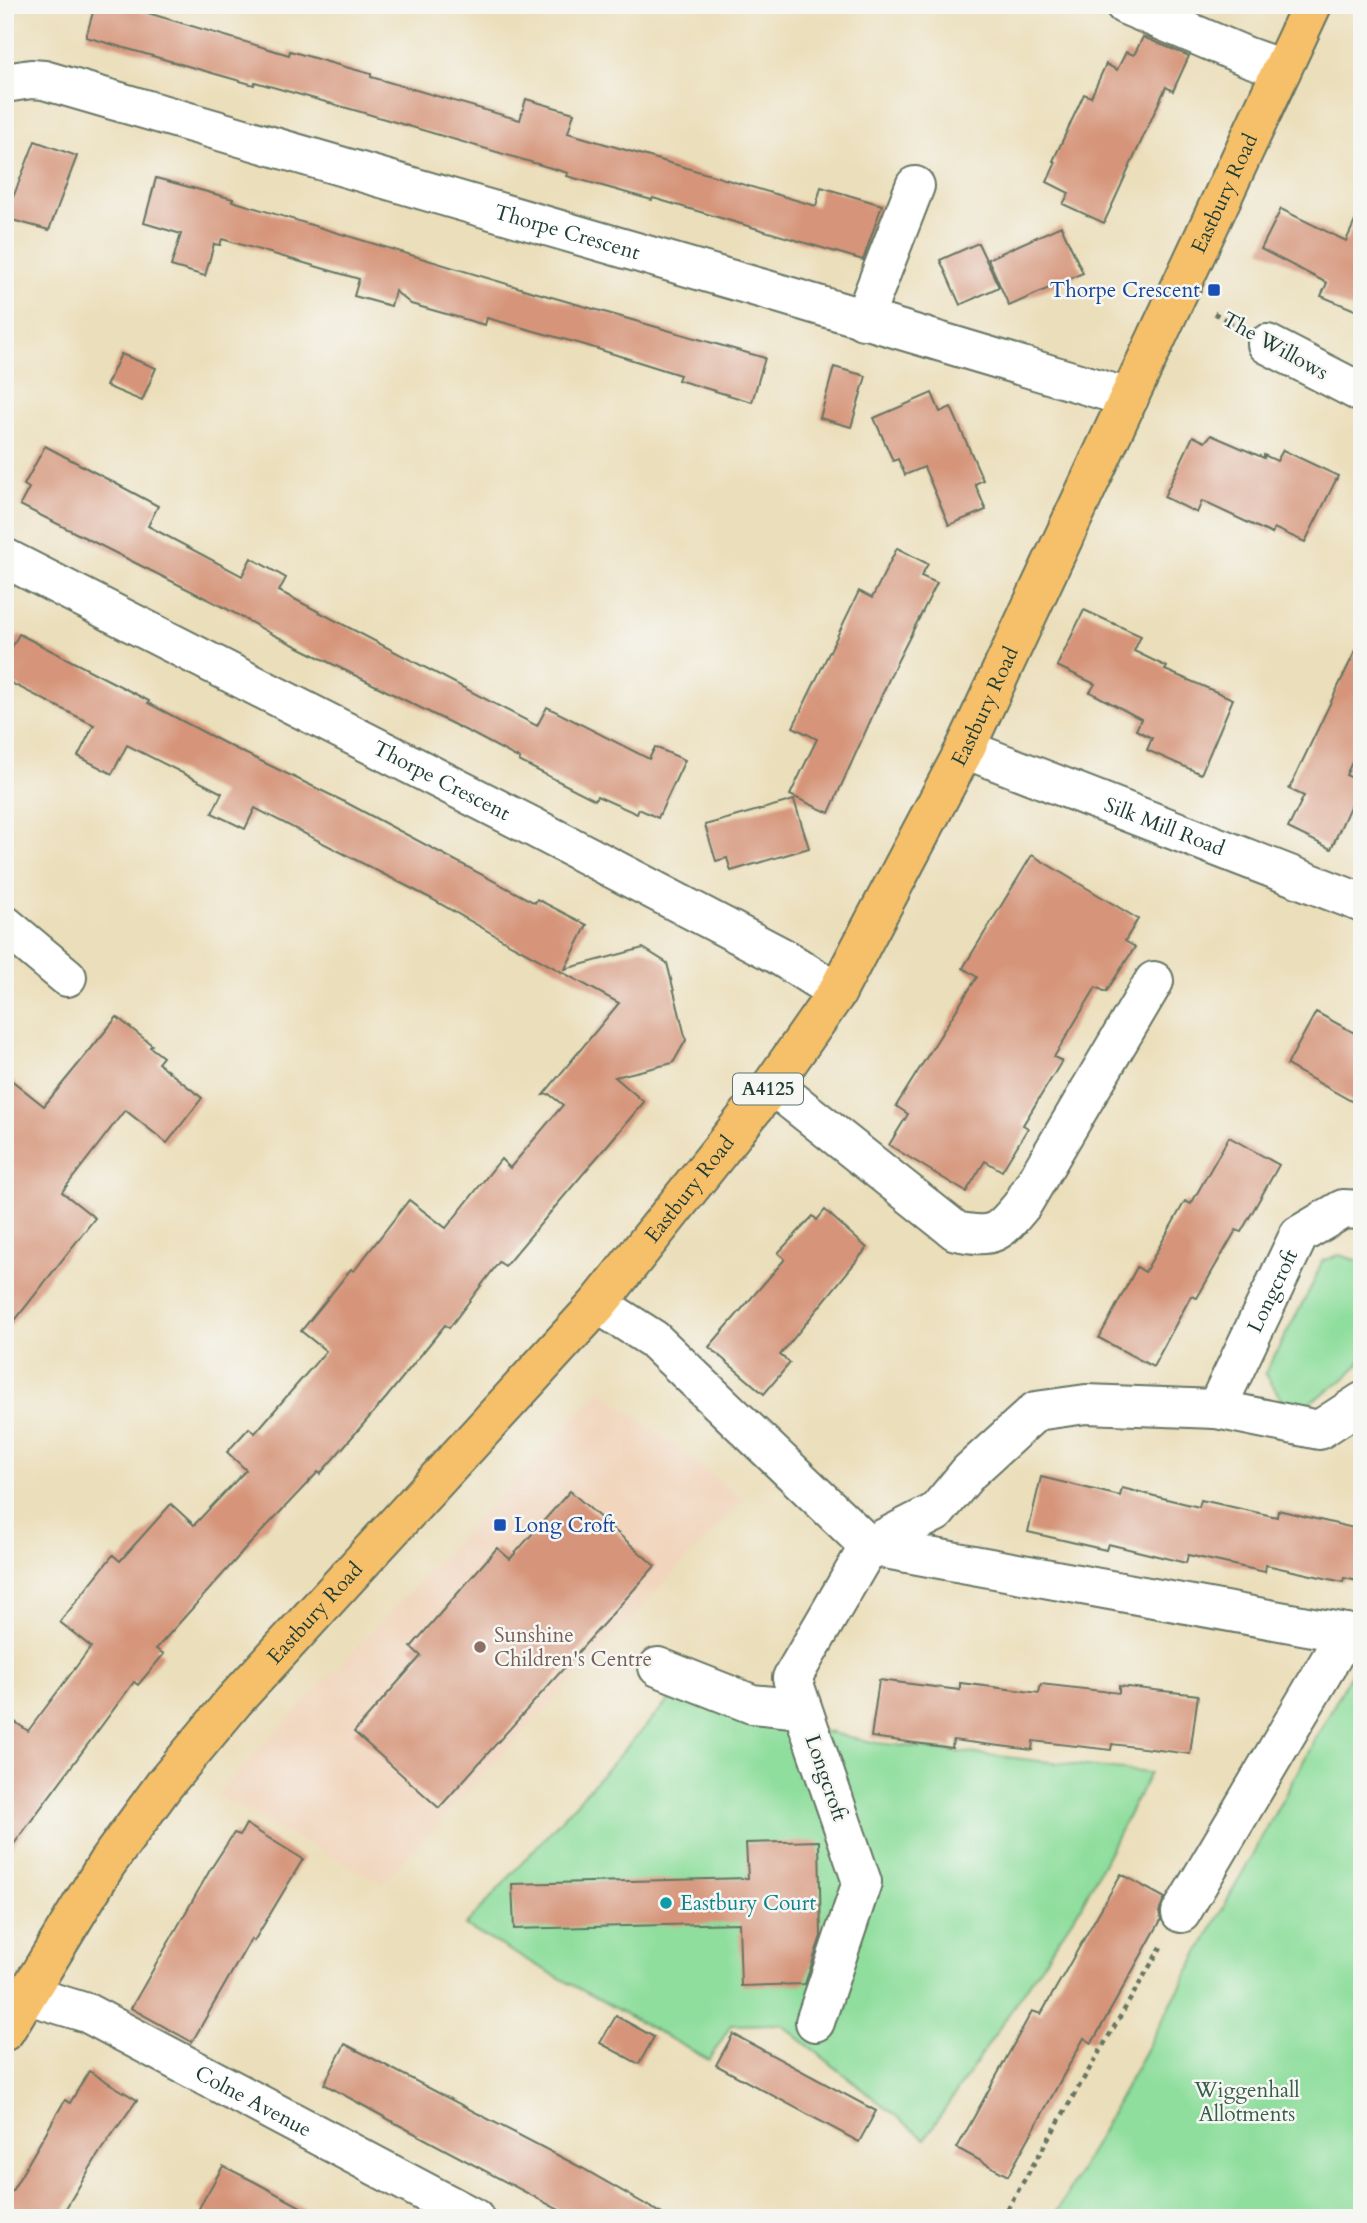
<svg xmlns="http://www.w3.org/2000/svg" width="1367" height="2223" viewBox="0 0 1367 2223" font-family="Cardo,serif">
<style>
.built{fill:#f1d5bd}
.green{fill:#8fde9d;stroke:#578e68;stroke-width:2}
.building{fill:#d6957a}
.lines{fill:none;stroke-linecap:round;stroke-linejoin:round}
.minor-casing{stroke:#667563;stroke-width:42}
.major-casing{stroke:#667563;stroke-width:42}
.path{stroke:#667563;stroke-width:4.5;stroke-dasharray:5 5;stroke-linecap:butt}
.minor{stroke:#fff;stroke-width:38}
.major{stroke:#f6c06b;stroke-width:38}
.transit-dot{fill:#1a4fb4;stroke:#f6f6f2;stroke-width:2.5}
.education-dot{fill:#8d6e63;stroke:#f6f6f2;stroke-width:2.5}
.culture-dot{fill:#0f9aa8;stroke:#f6f6f2;stroke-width:2.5}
.labels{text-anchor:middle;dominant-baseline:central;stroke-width:5;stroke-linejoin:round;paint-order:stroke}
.shield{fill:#f6f6f2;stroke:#60746d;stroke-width:2}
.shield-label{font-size:19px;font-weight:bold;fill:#1f3d34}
.street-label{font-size:21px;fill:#1f3d34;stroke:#f6f6f2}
.transit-label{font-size:21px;fill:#164399;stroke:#f6f6f2;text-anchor:end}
.education-label{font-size:21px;fill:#785e54;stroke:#f6f6f2;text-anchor:start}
.culture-label{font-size:21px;fill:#0d838f;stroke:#f6f6f2;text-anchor:start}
.park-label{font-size:21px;fill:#355d49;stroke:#f6f6f2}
</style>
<rect width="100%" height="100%" fill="#f6f6f2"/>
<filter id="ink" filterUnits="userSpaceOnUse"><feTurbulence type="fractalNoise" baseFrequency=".0143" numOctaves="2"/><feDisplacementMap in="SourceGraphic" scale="14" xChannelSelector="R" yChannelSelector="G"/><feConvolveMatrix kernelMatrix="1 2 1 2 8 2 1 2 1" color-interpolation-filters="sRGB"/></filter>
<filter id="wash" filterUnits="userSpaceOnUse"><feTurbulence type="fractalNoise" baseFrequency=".00686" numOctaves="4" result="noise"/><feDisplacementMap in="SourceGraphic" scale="28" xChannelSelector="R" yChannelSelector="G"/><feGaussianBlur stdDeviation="1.57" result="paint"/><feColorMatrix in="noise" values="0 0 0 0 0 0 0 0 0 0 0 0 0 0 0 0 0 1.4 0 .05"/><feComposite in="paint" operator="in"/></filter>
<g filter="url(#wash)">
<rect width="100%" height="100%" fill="#ebdeba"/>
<polygon class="built" points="601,1390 743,1499 382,1883 216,1795"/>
<g class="green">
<path d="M1339 1255 1362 1262V1358C1351 1379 1326 1391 1307 1404L1282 1400 1265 1373 1312 1286 1322 1261Z"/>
<polygon points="1352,1672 1362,1678 1362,2218 1054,2218"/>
<polygon points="671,1698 877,1743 1150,1773 1081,1906 925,2139 781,2024 731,2025 709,2060 465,1926"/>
</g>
<g id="blocks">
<g class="building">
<polygon points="95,5 121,5 289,55 290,51 331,63 371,74 371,77 520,120 526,99 574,113 568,133 816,206 821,187 882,205 863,260 653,198 652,200 567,176 568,173 361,112 255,82 254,85 86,37"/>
<polygon points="1143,37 1189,56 1173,91 1166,87 1104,223 1063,204 1069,193 1047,182 1056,162 1053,161 1084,94 1091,97 1106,64 1117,70 1126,52 1134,55"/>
<polygon points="35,141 77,156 49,230 5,218"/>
<polygon points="156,178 233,199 232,201 527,290 765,358 752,402 678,380 680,375 585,345 487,318 485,325 411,304 395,291 391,306 354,296 359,279 222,239 220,245 214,244 205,276 171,266 181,234 144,223"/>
<polygon points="1362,206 1362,313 1321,296 1327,283 1261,249 1281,209 1346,241"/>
<polygon points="1061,226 1083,273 1009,306 988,259"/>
<polygon points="978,243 999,287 960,305 940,260"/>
<polygon points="121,354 156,368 142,401 106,386"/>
<polygon points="834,367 866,376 851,427 820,418"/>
<polygon points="932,393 940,412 951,407 983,480 975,484 986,510 949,525 924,467 905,475 898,459 893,461 874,418"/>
<polygon points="1211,435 1264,458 1264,455 1277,461 1283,450 1338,476 1305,542 1274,528 1272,534 1202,501 1197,513 1164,497 1193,436 1205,442"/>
<polygon points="45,446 158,506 148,526 242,576 251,558 286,578 279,591 537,726 547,707 649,759 655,747 685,760 658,818 639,809 637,814 597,796 595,800 519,761 520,759 473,734 270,633 225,608 20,505 29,488 24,485"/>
<polygon points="897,548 928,564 921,576 937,583 894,668 829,813 790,795 817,739 793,727 859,591 872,598"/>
<polygon points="1084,610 1141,636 1134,651 1167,667 1165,670 1233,699 1201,774 1147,750 1152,738 1136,730 1141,719 1090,692 1095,684 1057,666"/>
<polygon points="19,634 149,701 148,703 228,745 347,803 535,903 537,899 587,925 565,969 643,948 667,963 686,1040 673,1063 615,1077 644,1102 505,1266 499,1262 449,1328 445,1325 386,1398 320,1474 318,1472 248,1546 156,1649 164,1654 138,1685 134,1682 5,1856 5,1715 28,1731 91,1647 60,1622 113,1555 120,1561 171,1504 194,1525 246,1470 227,1452 249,1428 255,1433 326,1351 301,1331 324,1303 351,1269 354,1271 409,1200 446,1228 501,1159 510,1168 563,1105 549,1094 543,1095 619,1003 512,945 430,898 255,808 245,829 212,813 222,793 127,745 112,774 78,756 94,725 5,680 5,660"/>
<polygon points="1362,637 1362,741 1346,775 1361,782 1331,849 1288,828 1304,796 1289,789"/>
<polygon points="794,800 809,848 731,871 727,858 716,861 705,825"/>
<polygon points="1032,855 1138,919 1125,941 1135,947 1106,992 1096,987 1054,1057 1062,1061 1023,1125 1028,1128 1002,1171 985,1161 966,1192 889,1145 908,1114 896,1106 977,977 963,968"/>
<polygon points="1316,1012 1362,1037 1362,1107 1287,1065"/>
<polygon points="117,1017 152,1045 150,1047 163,1057 158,1063 202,1098 167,1143 125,1110 62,1192 95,1218 5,1333 5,1075 44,1106"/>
<polygon points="1229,1137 1279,1165 1241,1232 1236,1230 1197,1298 1191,1296 1153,1367 1099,1338 1137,1267 1145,1272 1185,1201 1191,1204"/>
<polygon points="825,1210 867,1248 780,1355 790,1363 764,1394 709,1347 785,1259 778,1253 813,1216 817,1220"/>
<polygon points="1041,1477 1120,1496 1122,1488 1199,1507 1201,1500 1277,1517 1278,1510 1362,1530 1362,1582 1344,1578 1343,1582 1266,1565 1265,1572 1188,1555 1186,1563 1108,1544 1106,1550 1028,1532"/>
<polygon points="570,1491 655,1566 439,1808 354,1732 421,1656 411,1647 497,1548 510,1559"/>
<polygon points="879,1680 960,1690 960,1683 1039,1693 1041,1684 1119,1693 1119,1686 1198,1695 1190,1754 1112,1744 1111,1750 1033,1741 1032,1750 953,1740 952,1748 871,1737"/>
<polygon points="246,1824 303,1859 254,1941 251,1939 192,2042 131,2008 210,1870 234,1833 240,1835"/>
<polygon points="819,1841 821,1936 805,1984 741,1986 739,1923 514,1929 512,1884 748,1878 746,1843"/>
<polygon points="1121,1874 1165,1898 1159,1912 1161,1920 1092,2043 1084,2038 1008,2176 957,2148 1032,2011 1041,2014"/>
<polygon points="616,2016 654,2037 639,2064 600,2043"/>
<polygon points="733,2034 876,2111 859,2142 716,2065"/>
<polygon points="345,2044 582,2168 669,2218 574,2218 397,2124 324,2084"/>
<polygon points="89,2071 137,2100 101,2150 60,2218 5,2218 5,2203 65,2100 70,2103"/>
<polygon points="223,2166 255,2182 321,2218 217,2218 199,2208"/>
</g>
</g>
</g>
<g filter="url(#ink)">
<use href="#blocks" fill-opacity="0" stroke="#667563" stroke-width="2"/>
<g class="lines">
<g class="minor-casing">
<g id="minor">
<polyline points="1125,5 1248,57 1282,69"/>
<path id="s1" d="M5 83 31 79 44 80 774 292 1129 398"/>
<polyline points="863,320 915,186"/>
<polyline points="1267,344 1362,393"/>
<path id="s2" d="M5 558 531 826 780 956 837 992"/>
<path id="s3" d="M965 749 1362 903"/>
<polyline points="5,925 67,977"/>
<path d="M772 1085 956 1231C994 1239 999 1233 1022 1205L1154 981"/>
<polyline points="598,1304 653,1339 869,1546 1362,1636"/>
<path id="s4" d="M1216 1409 1299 1235 1343 1209 1362 1210"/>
<polyline points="658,1667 752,1704 802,1709"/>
<polyline points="1181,1913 1346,1633"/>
<path id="s5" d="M28 1995 87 2013 474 2218"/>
<polyline points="815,2022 862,1882 792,1678 869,1546 936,1512 969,1472 1036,1411 1086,1404 1216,1409 1319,1430 1362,1402"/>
</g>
</g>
<g class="major-casing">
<g id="major">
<path id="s6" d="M5 2031 107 1863 164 1785 234 1701 598 1304 772 1085 837 992 965 749 1312 5"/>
</g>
</g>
<g class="path">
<polyline points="1214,313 1233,324"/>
<polyline points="1002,2218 1161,1947"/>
</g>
<use href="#minor" class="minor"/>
<use href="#major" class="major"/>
</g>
</g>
<g class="transit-dot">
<rect x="1207" y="283" width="14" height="14" rx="3.5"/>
<rect x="493" y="1518" width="14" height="14" rx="3.5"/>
</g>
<circle class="education-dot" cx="480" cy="1647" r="7"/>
<circle class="culture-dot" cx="666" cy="1903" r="7"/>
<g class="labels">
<rect class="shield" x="733" y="1073.5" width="70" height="31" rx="5"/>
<g class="shield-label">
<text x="768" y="1089">A4125</text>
</g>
<g class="street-label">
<text stroke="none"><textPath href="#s6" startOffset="2222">Eastbury Road</textPath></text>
<text stroke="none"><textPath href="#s1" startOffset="584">Thorpe Crescent</textPath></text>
<text transform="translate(1275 346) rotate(29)">The Willows</text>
<text stroke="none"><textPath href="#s6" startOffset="1656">Eastbury Road</textPath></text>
<text stroke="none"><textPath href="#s2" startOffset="490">Thorpe Crescent</textPath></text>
<text stroke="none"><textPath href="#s3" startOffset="214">Silk Mill Road</textPath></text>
<text stroke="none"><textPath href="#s6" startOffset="1088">Eastbury Road</textPath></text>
<text stroke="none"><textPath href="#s4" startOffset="131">Longcroft</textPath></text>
<text stroke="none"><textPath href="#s6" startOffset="522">Eastbury Road</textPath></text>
<text transform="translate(826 1778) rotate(71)">Longcroft</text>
<text stroke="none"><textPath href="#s5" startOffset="250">Colne Avenue</textPath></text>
</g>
<g class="transit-label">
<text x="1200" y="290">Thorpe Crescent</text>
<text x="514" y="1525" text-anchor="start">Long Croft</text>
</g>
<g class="education-label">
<text x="494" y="1635">Sunshine<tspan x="494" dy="24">Children's Centre</tspan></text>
</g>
<g class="culture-label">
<text x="680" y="1903">Eastbury Court</text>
</g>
<g class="park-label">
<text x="1247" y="2090">Wiggenhall<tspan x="1247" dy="24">Allotments</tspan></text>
</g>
</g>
<rect width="1367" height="2223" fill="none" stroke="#f6f6f2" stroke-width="28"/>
</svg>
